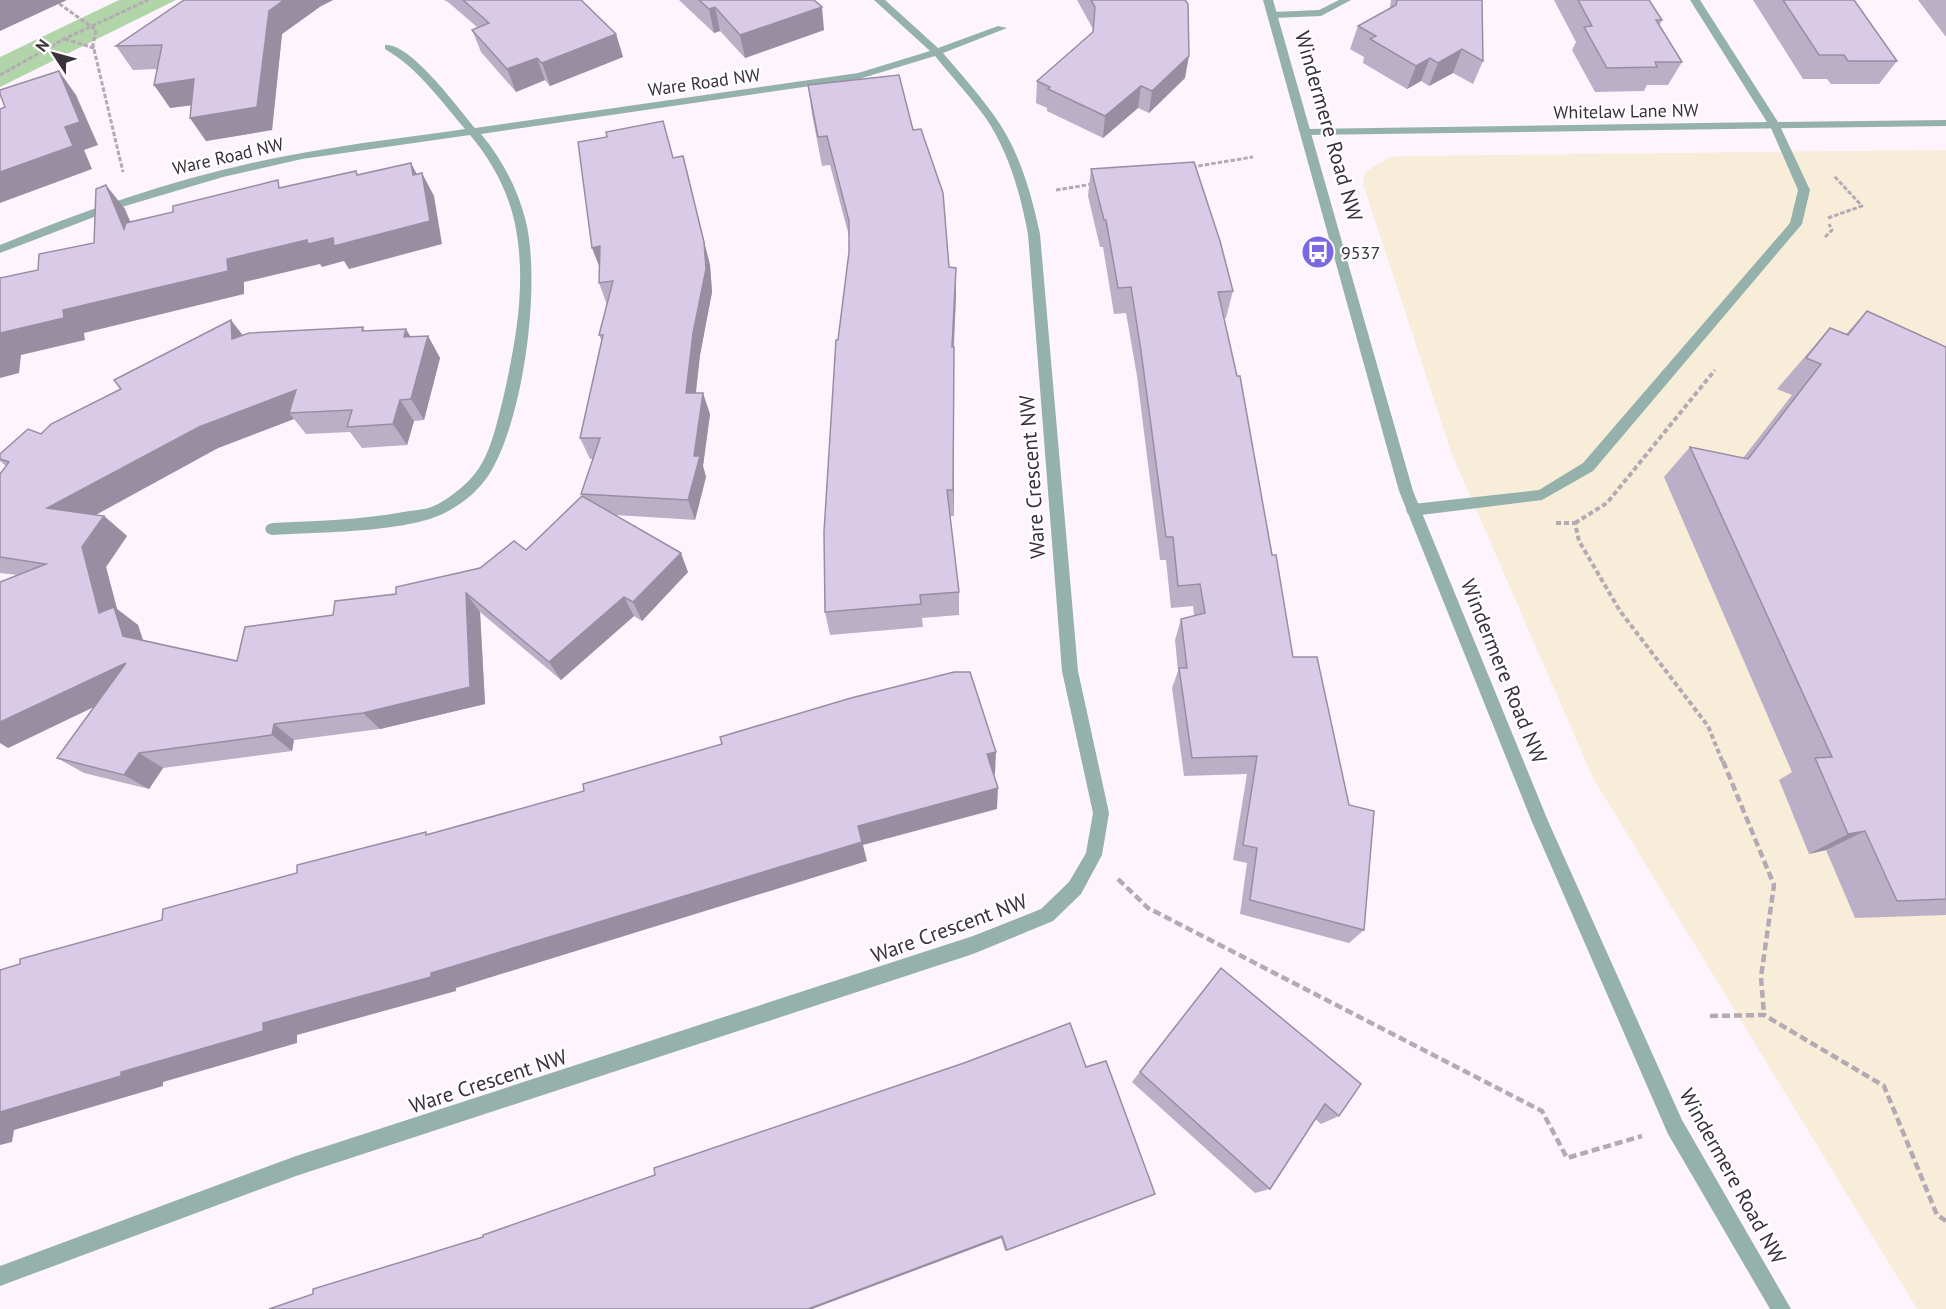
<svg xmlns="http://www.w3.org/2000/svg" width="1946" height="1309" viewBox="0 0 1946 1309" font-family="'PT Sans',sans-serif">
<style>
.education{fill:#f8edd8}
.green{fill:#b1d4a8}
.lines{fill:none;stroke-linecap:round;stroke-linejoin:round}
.path-far2{stroke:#b4aab4;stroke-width:3;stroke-dasharray:4.5 2;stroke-linecap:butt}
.path-far1{stroke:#b4aab4;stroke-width:4;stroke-dasharray:5 3;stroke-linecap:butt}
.path{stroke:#b4aab4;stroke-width:4.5;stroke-dasharray:8 4;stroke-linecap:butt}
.service{fill:#94b2ab;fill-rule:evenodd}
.minor{fill:#94b2ab;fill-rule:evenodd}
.tertiary{fill:#94b2ab;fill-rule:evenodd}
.wall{fill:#bbafc8}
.shaded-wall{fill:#988ea2}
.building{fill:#d9cbe8;stroke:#988ea2;stroke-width:1.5}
.labels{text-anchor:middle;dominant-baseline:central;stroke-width:4.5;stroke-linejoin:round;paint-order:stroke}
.far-street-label{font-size:18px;fill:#3a313a;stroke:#fff}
.far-poi-label{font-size:18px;fill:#3a313a;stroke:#fff;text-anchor:start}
.street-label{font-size:21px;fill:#3a313a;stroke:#fff}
</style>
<rect width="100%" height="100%" fill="#fef4fe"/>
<polygon class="education" points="1946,150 1946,1309 1917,1309 1593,778 1452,454 1363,184 1365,172 1390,157 1402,156"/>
<polygon class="green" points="119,0 176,0 0,87 0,57"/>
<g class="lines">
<g class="path-far2">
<polyline points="54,0 96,30 93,45 123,172"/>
<polyline points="65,39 94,48"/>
<polyline points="0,75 64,39 148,0"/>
<polyline points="1192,167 1253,157"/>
<polyline points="1056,190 1093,184"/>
<polyline points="1828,218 1862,206 1834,176"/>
<polyline points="1825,237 1832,230 1829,224"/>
</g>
<g class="path-far1">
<polyline points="1556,523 1575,523 1579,541 1620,611 1708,726 1723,763"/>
<polyline points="1575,523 1607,503 1715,370"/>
</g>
<g class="path">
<polyline points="1723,761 1774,885 1761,977 1764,1015"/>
<polyline points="1118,879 1148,908 1542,1111 1567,1158 1642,1136"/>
<polyline points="1710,1016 1764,1015 1884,1086 1937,1215 1946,1221"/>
</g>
<polygon class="service" points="1775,123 1780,126 1810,190 1802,224 1593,471 1542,500 1413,516 1408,514 1406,510 1408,506 1413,504 1539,490 1583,463 1790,223 1798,190 1770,126"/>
<g class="minor">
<path d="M874 0H885L938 48 998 26 1007 28 943 53C960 73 978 93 993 114 1019 149 1031 192 1040 234L1078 671 1109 813 1102 855 1081 894 1053 921 973 954 296 1176 0 1286V1266L296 1156 973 936 1041 909 1069 882 1086 853 1093 813 1062 671 1028 234C1020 193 1009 152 985 117 970 96 951 76 935 56L859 79 481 134C502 159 518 189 526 222 541 285 524 417 490 473 480 489 466 501 450 510 414 533 317 532 272 535L267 533 265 529 267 525 272 523C316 521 360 520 403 512 416 510 427 510 438 504 454 495 469 483 479 468 492 448 497 422 503 399 516 341 527 283 515 224 508 191 492 161 470 135L302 159 223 177 115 209 0 253V245C97 205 198 171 302 153 356 143 411 137 465 129 440 100 419 69 385 49V45C410 42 459 109 475 128L858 73 930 51Z"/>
<polygon points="1339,0 1351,0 1321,16 1273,18 1268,15 1273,12 1319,10"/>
<polygon points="1690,0 1700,0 1778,122 1946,120 1946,126 1306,135 1301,132 1306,129 1767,122"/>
</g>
<polygon class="tertiary" points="1263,0 1273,0 1413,491 1548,821 1682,1120 1791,1309 1770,1309 1668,1134 1532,822 1399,491"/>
</g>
<g class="wall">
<polygon points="184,0 333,0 321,6 282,34 272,130 206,141 190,118 191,105 170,108 157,69 133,70 116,46"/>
<polygon points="444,0 581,0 616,34 623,57 550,86 545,80 516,92 481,52 472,30 477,27 448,2"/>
<polygon points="679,0 814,0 824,30 745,58 720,31 714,33"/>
<polygon points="1077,0 1185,0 1185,78 1149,113 1138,108 1103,138 1047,111 1047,108 1036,103 1037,81 1093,33 1093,29"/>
<polygon points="1391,0 1482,0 1483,61 1473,84 1453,73 1429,86 1421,81 1407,89 1363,63 1364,57 1350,49 1358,26 1390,8"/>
<polygon points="1554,0 1649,0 1662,20 1659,26 1682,62 1668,85 1647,85 1644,91 1595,92 1572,50 1576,42"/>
<polygon points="1753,0 1854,0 1897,61 1879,84 1831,84 1827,79 1803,79"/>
<polygon points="1918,0 1946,0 1946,37"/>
<polygon points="808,85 949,267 956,268 956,296 954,347 954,516 950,516 959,592 959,615 922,618 923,627 830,635 825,612 838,340 849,252 849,236 830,165 822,166 812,114"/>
<polygon points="673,158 710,265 712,292 700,355 696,393 710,414 703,466 706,477 695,520 616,515 688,572 642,621 634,616 561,680 480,612 485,704 380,729 294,740 292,751 163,768 149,789 84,773 57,758 94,707 8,748 18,575 0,573 0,474 6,466 0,461 0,454 243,335 363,327 365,331 406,329 410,337 428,336 440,358 424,420 414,421 407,445 362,448 350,432 306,434 294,419 218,448 96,515 104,516 127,536 106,567 117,609 138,625 143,640 237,661 333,615 396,594 480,568 526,550 583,496 581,494 593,459 590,459 580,438 602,341 599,335 607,305 599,283"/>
<polygon points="1091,169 1233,291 1226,318 1224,318 1293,657 1364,930 1349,943 1240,914 1247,863 1233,860 1247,774 1184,776 1172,688 1178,671 1175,640 1181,619 1194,616 1193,606 1171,608 1166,560 1160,560 1137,376 1126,313 1114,314 1103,247 1100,247 1088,196"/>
<polygon points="1867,311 1946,347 1946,915 1855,918 1826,850 1809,854 1779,780 1792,772 1664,477 1690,447 1743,458 1792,395 1777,389 1802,360 1830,328 1846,334"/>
<polygon points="1210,982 1339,1116 1321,1124 1315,1119 1270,1189 1255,1193 1132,1082"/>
<polygon points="1086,1067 1155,1194 1005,1251 1001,1238 812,1309 269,1309"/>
</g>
<g class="shaded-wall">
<polygon points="0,0 67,0 0,31"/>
<polygon points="284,0 333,0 321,6 282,34 272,130 206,141 190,118 269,11"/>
<polygon points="715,7 720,31 714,33 709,9"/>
<polygon points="822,7 824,30 745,58 740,35"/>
<polygon points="616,34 623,57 550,86 542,63"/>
<polygon points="1462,49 1453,73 1429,86 1438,63"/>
<polygon points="1189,56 1185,78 1149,113 1152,91"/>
<polygon points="537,58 545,80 516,92 507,69"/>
<polygon points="1430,58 1421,81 1407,89 1416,66"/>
<polygon points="59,71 76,95 98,145 84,150 92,169 0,203 0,172 65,127"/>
<polygon points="194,79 209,103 170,108 154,85"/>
<polygon points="1141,86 1138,108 1103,138 1105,116"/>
<polygon points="683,156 710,265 712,292 700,355 693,415 686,393"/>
<polygon points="411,163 423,186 413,175"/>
<polygon points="422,173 434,196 442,244 349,269 344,261 322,267 320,264 244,282 244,294 84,333 85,340 21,355 19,373 0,378 0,333 63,310 227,259"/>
<polygon points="106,185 125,209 143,252 124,229"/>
<polygon points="600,246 601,271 592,248"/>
<polygon points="956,268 956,296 952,374 952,347"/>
<polygon points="231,320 248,342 232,339"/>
<polygon points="406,329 419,351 404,337"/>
<polygon points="428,336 440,358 424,420 411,399"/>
<polygon points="954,347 954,516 953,490"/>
<polygon points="296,390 289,413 294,419 218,448 71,528 47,508 199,427"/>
<polygon points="703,393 710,414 703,466 706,477 695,520 688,500"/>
<polygon points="400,400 414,421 407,445 393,424"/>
<polygon points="104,516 127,536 106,567 117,609 138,625 147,653 123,636 99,613 82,547"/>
<polygon points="681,553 688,572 642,621 633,602"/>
<polygon points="466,593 480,612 485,704 380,729 363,713"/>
<polygon points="624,597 634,616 561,680 549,662"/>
<polygon points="126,663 150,680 8,748 0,743 0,722"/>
<polygon points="274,724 294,740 292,751 272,735"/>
<polygon points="996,752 995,774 986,776 987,754"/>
<polygon points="139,753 163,768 149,789 124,775"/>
<polygon points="998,788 997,809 863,845 867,861 456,988 456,991 297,1035 297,1043 163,1082 163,1086 14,1130 12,1142 0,1145 0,1112 121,1072 263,1023 431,973 858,826"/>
<polygon points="1865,831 1826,850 1809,854 1848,834"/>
<polygon points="1002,1236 1001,1238 812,1309 808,1309"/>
</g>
<g class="building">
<polygon points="184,0 284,0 269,11 257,107 190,118 194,79 154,85 162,45 116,46"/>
<polygon points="463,0 581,0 616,34 542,63 537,58 507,69 472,30 489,23"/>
<polygon points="699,0 814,0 822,7 740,35 715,7 709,9"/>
<polygon points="1091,0 1185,0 1188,4 1189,56 1152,91 1141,86 1105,116 1048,89 1050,87 1037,81 1093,32 1095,7"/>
<polygon points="1397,0 1482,0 1483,61 1462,49 1438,63 1430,58 1416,66 1370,39 1376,36 1358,26 1396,5"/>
<polygon points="1578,0 1649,0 1662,20 1656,20 1682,62 1655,62 1657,67 1607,68 1584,27 1592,26"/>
<polygon points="1783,0 1854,0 1897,61 1848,61 1844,55 1819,55"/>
<polygon points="59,71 80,122 65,127 73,146 0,172 0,109 5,107 0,94 0,90"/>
<polygon points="899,75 913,130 921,129 943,193 949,267 956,268 952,347 954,347 953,490 947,490 959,592 920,595 921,604 825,612 824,532 836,340 838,340 849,252 849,221 827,136 818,137 808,85"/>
<polygon points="663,121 673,158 683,156 704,242 706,269 693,333 686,393 703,393 694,456 700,456 688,500 581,494 600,438 580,438 603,335 599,335 613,281 599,283 600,246 592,248 578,142 607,137 606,132"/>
<polygon points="1194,162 1220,241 1233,291 1218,292 1237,376 1240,376 1272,555 1276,555 1293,657 1317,657 1349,805 1374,811 1364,930 1250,900 1257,848 1243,845 1257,756 1192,758 1179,668 1187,668 1181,619 1205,613 1200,584 1178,586 1173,537 1166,537 1141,351 1131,287 1118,288 1106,220 1104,220 1091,169"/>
<polygon points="411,163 413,175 422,173 430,221 334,246 333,238 308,244 307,240 227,259 228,271 63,310 64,318 0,333 0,278 38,270 39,254 94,243 96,189 106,185 124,229 126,223 173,212 173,206 278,180 279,188 356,171 357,175"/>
<polygon points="1867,311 1946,347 1946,899 1897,901 1865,831 1848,834 1815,758 1832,757 1690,447 1748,459 1821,364 1806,358 1830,328 1848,335"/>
<polygon points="231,320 232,339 249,333 363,327 362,331 406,329 404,337 428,336 411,399 400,400 393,424 347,427 352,410 289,413 296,390 199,427 47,508 104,516 82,547 99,613 114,607 123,636 237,661 245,627 333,615 335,601 396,594 396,587 480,568 514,541 526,550 582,496 681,553 633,602 624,597 549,662 466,593 470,687 363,713 274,724 272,735 139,753 124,775 57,758 126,663 0,722 0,582 46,564 0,557 0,474 9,462 0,459 0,454 28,429 41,434 51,424 121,389 114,380"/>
<polygon points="954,672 970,672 996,752 987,754 998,788 858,826 862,842 431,973 431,977 263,1023 263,1031 121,1072 121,1076 0,1112 0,970 20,964 20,959 162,920 163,909 297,873 297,865 426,832 426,835 584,791 583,784 722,744 720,737 851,698"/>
<polygon points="1221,968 1361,1084 1339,1116 1325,1104 1270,1189 1140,1072"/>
<polygon points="1070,1023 1086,1067 1106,1061 1155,1194 1007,1250 1002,1236 808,1309 269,1309 313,1294 313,1289 483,1237 483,1235 655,1175 654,1168 964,1063"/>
</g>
<defs>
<g id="bus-disc" transform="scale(1.725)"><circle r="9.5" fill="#7c67e2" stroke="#fff"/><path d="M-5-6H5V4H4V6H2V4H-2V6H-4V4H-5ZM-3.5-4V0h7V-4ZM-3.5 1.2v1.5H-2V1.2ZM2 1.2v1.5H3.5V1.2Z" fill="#fff"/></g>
</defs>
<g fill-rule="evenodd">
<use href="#bus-disc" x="1318" y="252"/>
</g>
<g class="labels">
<g class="far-street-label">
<text transform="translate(704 82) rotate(-8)">Ware Road NW</text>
<text transform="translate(1626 111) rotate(-1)">Whitelaw Lane NW</text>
<text transform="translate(228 156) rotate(-13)">Ware Road NW</text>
</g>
<g class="far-poi-label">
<text x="1341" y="252">9537</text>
</g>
<g class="street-label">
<text transform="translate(1329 126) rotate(74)">Windermere Road NW</text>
<text transform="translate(1032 477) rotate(-94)">Ware Crescent NW</text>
<text transform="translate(1504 671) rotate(68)">Windermere Road NW</text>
<text transform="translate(949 928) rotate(-20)">Ware Crescent NW</text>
<text transform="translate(488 1081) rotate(-18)">Ware Crescent NW</text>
<text transform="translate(1733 1176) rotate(61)">Windermere Road NW</text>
</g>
</g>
<g transform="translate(54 54) rotate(306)" stroke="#ffffff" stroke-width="4.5" paint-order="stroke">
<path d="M0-4.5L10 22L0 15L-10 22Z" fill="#3a313a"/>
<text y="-9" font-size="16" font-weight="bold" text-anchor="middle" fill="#3a313a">N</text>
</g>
</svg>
